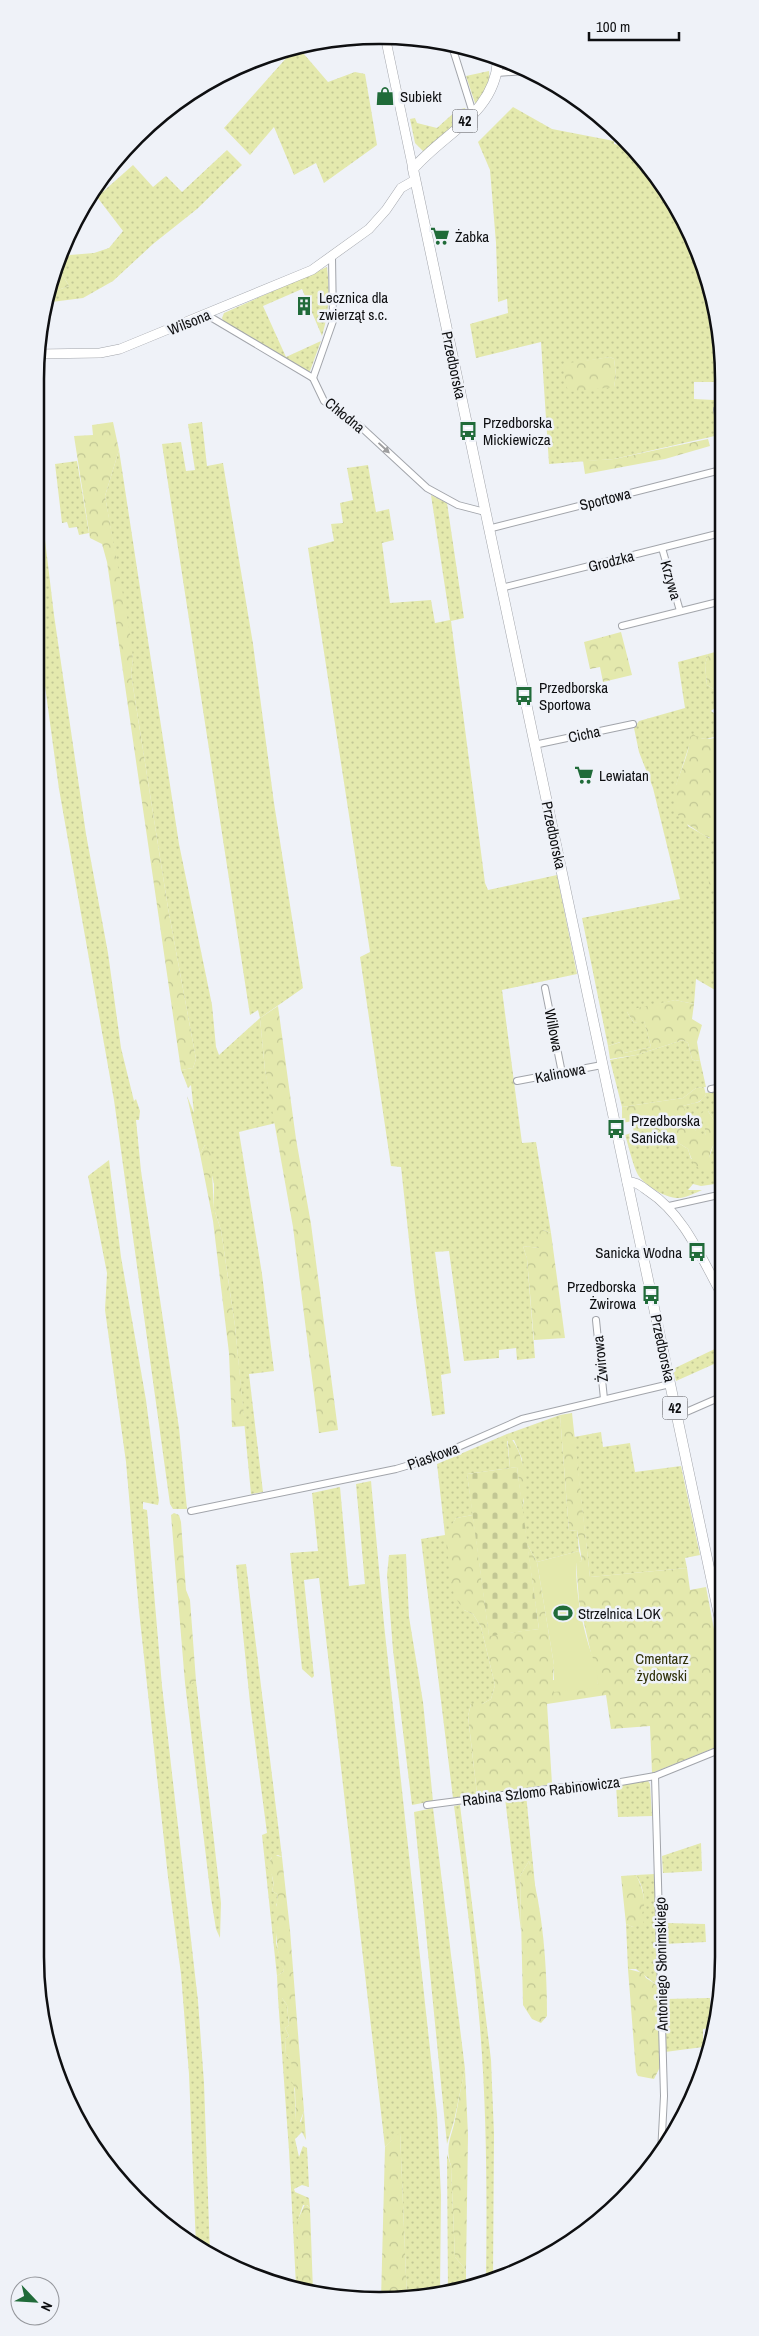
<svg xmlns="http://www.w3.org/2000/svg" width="759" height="2336" viewBox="0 0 759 2336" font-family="'Archivo Narrow',sans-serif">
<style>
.green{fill:url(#green-dots);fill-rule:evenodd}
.forest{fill:url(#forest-crowns)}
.cemetery{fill:url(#cemetery-stones)}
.pitch{fill:#e4e9ad}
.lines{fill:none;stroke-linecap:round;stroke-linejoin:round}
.street-casing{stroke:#a2a5ab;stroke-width:8}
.secondary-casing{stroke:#a2a5ab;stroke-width:10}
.primary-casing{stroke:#a2a5ab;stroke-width:11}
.street{stroke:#fff;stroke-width:6}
.secondary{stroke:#fff;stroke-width:9}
.primary{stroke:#fff;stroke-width:10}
.oneway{fill:#9f9fa0}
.labels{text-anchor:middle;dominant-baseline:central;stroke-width:5;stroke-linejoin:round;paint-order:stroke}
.shield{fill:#eff2f8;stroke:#525356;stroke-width:1}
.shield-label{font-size:14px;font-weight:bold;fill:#0e0f11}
.poi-label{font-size:15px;fill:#0e0f11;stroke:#eff2f8;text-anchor:start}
.street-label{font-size:15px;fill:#0e0f11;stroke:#eff2f8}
.park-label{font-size:15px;fill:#2f3007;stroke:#eff2f8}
.rim{fill:none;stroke:#0e0f11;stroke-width:2.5}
</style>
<defs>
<pattern id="green-dots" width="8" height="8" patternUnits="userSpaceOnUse" patternTransform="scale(1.25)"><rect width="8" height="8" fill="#e4e9ad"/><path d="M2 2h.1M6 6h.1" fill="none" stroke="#c2c794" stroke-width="1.8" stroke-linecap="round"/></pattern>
<pattern id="forest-crowns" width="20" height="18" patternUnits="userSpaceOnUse" patternTransform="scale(1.25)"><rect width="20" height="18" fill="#e4e9ad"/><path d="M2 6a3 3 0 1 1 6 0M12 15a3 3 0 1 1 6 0" fill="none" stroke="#c2c794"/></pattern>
<pattern id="cemetery-stones" width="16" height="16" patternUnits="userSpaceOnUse" patternTransform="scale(1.25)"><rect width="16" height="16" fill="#e4e9ad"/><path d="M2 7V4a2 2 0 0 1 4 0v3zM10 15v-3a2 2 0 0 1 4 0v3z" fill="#c2c794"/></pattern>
</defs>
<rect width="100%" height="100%" fill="#eff2f8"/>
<g class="green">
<polygon points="297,46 328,82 355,72 365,74 377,145 324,183 316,163 294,175 274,127 250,155 224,128"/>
<polygon points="489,71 490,83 476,106 466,76"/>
<path d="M513 107 552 129 614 141V144L632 147 638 152 660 185 659 189 664 191 689 227 721 334V382H694V399L714 400V416L719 435 614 459 549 464 541 342 476 358 470 324 508 313 507 299 498 302 496 243 490 170 478 142ZM610 357 614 359 616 375 614 387 562 365Z"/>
<polygon points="465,108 467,113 424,152 415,143 410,119 415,118 417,123 437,128 457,110"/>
<polygon points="227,150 242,165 197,209 153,244 113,281 83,298 44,303 47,294 69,286 56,264 70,255 94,253 109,248 123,231 97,197 133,165 153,187 166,176 182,192"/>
<path d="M327 267C330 291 329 313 322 336L302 289 263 306 286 357 321 341 310 371H304L224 323 222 318 224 313Z"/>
<polygon points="202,422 207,466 223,463 253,644 274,803 303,988 260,1018 265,1070 276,1123 239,1132 262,1274 274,1371 249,1374 263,1492 251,1494 235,1326 221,1230 214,1209 214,1184 205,1145 200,1154 187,1096 194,1113 191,1085 188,1088 181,1070 193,1068 196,1059 168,908 131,674 133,659 105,496 119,450 179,844 212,1005 216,1047 219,1055 260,1018 258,1010 250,1015 162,444 181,442 186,471 195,470 188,424"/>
<polygon points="77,461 89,533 79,535 77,527 69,528 67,522 62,523 55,464"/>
<polygon points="368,465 376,512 389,509 394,540 382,543 390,603 431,600 435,623 450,620 431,495 447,503 464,618 451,621 485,883 488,890 557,875 577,974 502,990 522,1143 536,1142 551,1233 543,1230 539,1240 539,1248 523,1246 527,1259 535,1358 517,1360 516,1348 499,1350 499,1358 464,1361 449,1251 435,1252 451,1373 441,1375 445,1414 432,1416 415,1294 401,1167 391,1166 360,957 370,952 308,548 334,541 331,524 343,523 340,503 353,500 347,468"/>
<polygon points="35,473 37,473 54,615 86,834 108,953 121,1048 134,1101 136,1099 140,1111 139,1120 136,1120 141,1171 179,1428 187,1509 173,1509 170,1504 114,1100 59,789 36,620"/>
<path d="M708 654 705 665 707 685 722 694V702L711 711 722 719V735L706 739 698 738 690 743 676 786 688 826 709 838 720 831 722 825C722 837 723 850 722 862 720 877 708 893 722 907V931L719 928 717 955 722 952V994L696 979 694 1004 675 1000 627 1012 634 1023 644 1020 651 1047 624 1053 620 1042 608 1046 582 918 680 899 653 788 639 752 634 728 639 721 685 708 678 662Z"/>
<polygon points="683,1040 688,1043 692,1059 695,1061 700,1060 706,1087 696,1088 683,1098 622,1107 610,1060 636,1055"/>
<path d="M722 1091V1133L708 1111H704L706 1133 705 1136C690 1131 690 1118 682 1106L699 1102 706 1095 705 1093Z"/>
<path d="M649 1118 651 1129 658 1130 688 1149 691 1159 708 1161 714 1143 722 1137 723 1186 718 1188 715 1184 701 1186 693 1184 688 1190H702C695 1193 688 1197 680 1198 666 1199 643 1185 637 1173 632 1162 629 1147 625 1135L634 1132 631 1120Z"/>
<polygon points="109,1160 121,1257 146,1400 159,1500 158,1505 143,1502 143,1509 147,1510 162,1686 198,2001 204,2083 210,2255 196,2246 189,2074 181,1974 168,1877 139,1611 126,1462 105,1310 107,1273 88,1176"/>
<polygon points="723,1345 723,1360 676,1381 673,1369"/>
<polygon points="560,1415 569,1531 577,1530 579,1551 537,1562 527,1544 522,1508 524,1501 522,1459 514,1440 507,1441 510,1468 467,1474 473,1515 456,1518 452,1525 464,1610 473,1614 481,1627 495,1685 491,1699 482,1704 471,1704 468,1716 477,1794 453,1798 421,1539 445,1535 437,1464 507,1434"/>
<polygon points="601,1432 603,1447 630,1443 635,1472 681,1466 700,1555 685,1558 687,1568 590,1577 574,1437"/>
<polygon points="371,1481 384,1624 437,2114 441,2195 440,2294 407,2300 400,2133 385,2147 319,1578 304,1580 314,1676 312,1678 302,1669 290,1553 318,1551 312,1493 340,1487 349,1586 365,1584 356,1484"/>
<polygon points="406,1554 409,1617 423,1702 433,1801 412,1805 393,1650 387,1575 389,1555"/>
<path d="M246 1564 282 1857 278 1855 271 1858C268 1870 276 1880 272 1891L277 1894 278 1901 276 1905V1943L284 1971 277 1976 262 1835 267 1833 250 1703 236 1565Z"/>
<polygon points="196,1681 221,1903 220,1938 216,1929 211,1898 185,1683"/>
<polygon points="648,1781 650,1784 652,1816 618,1817 616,1785"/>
<polygon points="526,1794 536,1895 529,1861 520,1876 521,1931 505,1798"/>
<path d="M460 1805 491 2060 494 2134 493 2280 486 2283C487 2198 487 2113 480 2028 474 1954 464 1880 454 1806Z"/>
<polygon points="433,1808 465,2069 454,2121 447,2144 414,1812"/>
<polygon points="701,1843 702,1871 663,1873 662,1856"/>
<path d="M655 1874 658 1920 657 1985 636 1969H628L626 1924 633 1927C646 1911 647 1892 636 1875Z"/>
<polygon points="665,1923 705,1924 706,1942 663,1944"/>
<polygon points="278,1998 282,1998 287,2005 289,2025 285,2028 289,2036 285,2039 286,2054 293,2064 296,2120 301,2122 304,2111 306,2140 302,2132 295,2139 299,2157 303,2146 307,2148 309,2187 302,2185 294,2189 295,2192 309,2198 310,2208 307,2205 303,2205 296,2226 298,2238 299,2287 296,2286 289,2150"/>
<polygon points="710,1998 711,2028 703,2029 703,2047 665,2052 664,1999"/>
<polygon points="447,2154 451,2166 455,2257 466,2270 466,2290 448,2293"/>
</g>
<g class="forest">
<polygon points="56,264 69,286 47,294"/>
<polygon points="610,357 614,359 616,375 614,387 568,392 562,364"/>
<polygon points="113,422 119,450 105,496 131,639 133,659 131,674 168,908 196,1059 193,1068 181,1070 107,562 102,544 90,538 74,436 93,435 92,425"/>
<polygon points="708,439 710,446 665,459 585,474 583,461 614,459"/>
<polygon points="621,632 632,675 603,682 600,667 590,669 584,642"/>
<polygon points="722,650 722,694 707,685 705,665 708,654"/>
<path d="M693 734C701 741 712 740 722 735V825L720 831 714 838C706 838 699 832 693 828 652 804 689 771 690 737Z"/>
<polygon points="722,865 722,907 718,903 715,887 709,884 708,872 711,868"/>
<path d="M714 926 722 931V952L717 955 710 951C709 942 707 932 714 926Z"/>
<polygon points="675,1000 694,1004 692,1019 702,1025 697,1042 700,1060 695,1061 692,1059 688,1043 683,1040 636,1055 610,1059 608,1046 621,1042 624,1053 651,1047 644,1021 634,1023 627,1012 628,1010"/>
<polygon points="278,1006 296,1139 311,1224 338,1430 319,1433 293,1227 265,1070 260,1018"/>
<path d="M704 1087 706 1095C700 1104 692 1103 683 1106 689 1118 690 1131 705 1135L706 1133 701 1114 704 1111H708L722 1133V1137C711 1143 707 1157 711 1169 696 1173 692 1161 688 1149L658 1130 651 1129 649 1118 622 1123V1107L683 1098 696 1088Z"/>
<polygon points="205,1145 211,1154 214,1209 221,1230 235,1326 245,1426 232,1427 229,1353 213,1221 200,1154"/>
<polygon points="543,1230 551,1233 565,1338 534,1340 527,1259 523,1246 539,1248 537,1231"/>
<polygon points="572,1413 590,1577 687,1568 690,1590 706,1587 723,1677 724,1744 652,1773 650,1726 611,1729 606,1695 547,1704 552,1784 485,1795 477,1794 468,1716 471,1704 482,1704 491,1699 495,1685 481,1627 473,1614 464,1610 454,1596 445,1535 456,1518 473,1515 489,1635 539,1629 527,1544 537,1562 554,1665 553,1680 598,1684 579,1601 576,1562 582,1561 577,1530 569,1531 560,1415"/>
<path d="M507 1434C525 1450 528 1486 522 1508L517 1467 510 1468Z"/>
<polygon points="174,1513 179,1515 181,1522 186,1590 190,1600 196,1681 191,1684 185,1683 171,1515"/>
<path d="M273 1855 282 1857 290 1930 304 2111 299 2124 296 2120 295 2089 289 2075 292 2064 286 2054 285 2039 289 2036 285 2028 289 2025 287 2005 282 1998H278L277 1976 284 1971C276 1953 276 1932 275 1913 275 1906 279 1902 277 1894L272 1891C275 1882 273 1875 267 1867Z"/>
<path d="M529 1861C543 1910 547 1965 547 2016L541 2023 532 2019 523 2005 520 1876Z"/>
<path d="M636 1875C641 1884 645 1897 644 1907 642 1914 641 1916 644 1924L633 1927 626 1924 621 1876Z"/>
<polygon points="628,1969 643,1973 646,1978 657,1985 660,2067 654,2079 638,2076 636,2072"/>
<path d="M465 2069 468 2135 466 2270 455 2257 451 2166C445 2145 451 2139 455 2120 458 2103 461 2086 465 2069Z"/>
<polygon points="400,2132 407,2300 381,2300 385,2147"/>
<polygon points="305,2204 310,2208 313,2291 299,2287 298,2281 298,2238 295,2226"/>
</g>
<polygon class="cemetery" points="517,1467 539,1629 489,1636 467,1474"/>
<path class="pitch" d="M579 1551 582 1561 576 1563C576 1586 579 1609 585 1632 589 1650 599 1669 598 1688L554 1692V1665L537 1562Z"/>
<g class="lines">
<g class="street-casing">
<g id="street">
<polyline points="451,43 473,113"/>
<polyline points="497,73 525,71"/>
<polyline points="207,315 313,378 324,401 361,427 427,488 458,505 485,512"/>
<polyline points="313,378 333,321 332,257"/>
<polyline points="721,406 717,409 721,433"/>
<polyline points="488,529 721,470"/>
<polyline points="662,548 680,611"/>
<polyline points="501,588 721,533"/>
<polyline points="622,626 722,601"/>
<polyline points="534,745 633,724"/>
<polyline points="545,988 562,1073"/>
<polyline points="517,1081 602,1065"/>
<polyline points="711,1089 722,1087"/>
<polyline points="669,1206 723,1194"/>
<polyline points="596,1320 604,1399"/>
<polyline points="677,1416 723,1396"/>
<polyline points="191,1511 396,1469 433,1458 522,1419 670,1384"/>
<polyline points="655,1776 664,2096 661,2153"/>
<polyline points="427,1805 571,1786 615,1783 655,1776 724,1748"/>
</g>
</g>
<g class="secondary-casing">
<g id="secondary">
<polyline points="385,36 413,169"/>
<polyline points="38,354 100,353 120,349 312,270 369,229 386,210 401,188 415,180"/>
<path d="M627 1182C636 1181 641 1186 648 1191 685 1215 702 1260 723 1297"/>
</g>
</g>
<g class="primary-casing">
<path id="primary" d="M498 61C494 114 445 132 413 169L723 1634"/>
</g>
<use href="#street" class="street"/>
<use href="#secondary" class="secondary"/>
<use href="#primary" class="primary"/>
</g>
<defs><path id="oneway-solid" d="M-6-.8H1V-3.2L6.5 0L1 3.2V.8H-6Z" transform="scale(1.25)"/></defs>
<use class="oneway" href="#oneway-solid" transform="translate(384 448) rotate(43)"/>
<defs>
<g id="shop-bare" transform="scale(1.5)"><path d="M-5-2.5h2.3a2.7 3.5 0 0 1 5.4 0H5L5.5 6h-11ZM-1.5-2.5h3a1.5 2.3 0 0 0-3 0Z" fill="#206b39" stroke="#eff2f8" stroke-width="2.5" paint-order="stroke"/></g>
<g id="supermarket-bare" transform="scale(1.5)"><path d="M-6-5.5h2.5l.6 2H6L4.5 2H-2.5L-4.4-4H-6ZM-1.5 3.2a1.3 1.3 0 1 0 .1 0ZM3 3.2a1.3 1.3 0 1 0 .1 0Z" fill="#206b39" stroke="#eff2f8" stroke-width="2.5" paint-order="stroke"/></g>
<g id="building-bare" transform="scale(1.5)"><path d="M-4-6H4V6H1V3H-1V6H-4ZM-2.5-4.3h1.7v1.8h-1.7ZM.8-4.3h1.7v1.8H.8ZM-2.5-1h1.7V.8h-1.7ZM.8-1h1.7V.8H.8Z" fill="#206b39" stroke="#eff2f8" stroke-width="2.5" paint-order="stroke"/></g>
<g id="bus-bare" transform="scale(1.5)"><path d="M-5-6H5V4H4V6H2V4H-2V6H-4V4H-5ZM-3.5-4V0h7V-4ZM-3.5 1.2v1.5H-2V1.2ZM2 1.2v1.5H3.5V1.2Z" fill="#206b39" stroke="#eff2f8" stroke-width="2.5" paint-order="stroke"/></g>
<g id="stadium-bare" transform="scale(1.5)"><path d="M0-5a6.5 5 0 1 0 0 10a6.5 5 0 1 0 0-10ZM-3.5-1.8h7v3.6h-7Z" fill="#206b39" stroke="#eff2f8" stroke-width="2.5" paint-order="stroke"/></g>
</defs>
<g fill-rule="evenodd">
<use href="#shop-bare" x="385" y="96"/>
<use href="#supermarket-bare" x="440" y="236"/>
<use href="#building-bare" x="304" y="306"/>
<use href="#bus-bare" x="468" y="431"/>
<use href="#bus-bare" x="524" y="696"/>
<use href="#supermarket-bare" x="584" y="775"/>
<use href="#bus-bare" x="616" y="1129"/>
<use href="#bus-bare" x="697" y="1252"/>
<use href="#bus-bare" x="651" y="1295"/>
<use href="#stadium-bare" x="563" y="1613"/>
</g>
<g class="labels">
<g class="shield">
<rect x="452.5" y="109.5" width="25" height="23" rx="4"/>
<rect x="662.5" y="1396.5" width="25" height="23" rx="4"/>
</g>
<g class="shield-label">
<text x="465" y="121">42</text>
<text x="675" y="1408">42</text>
</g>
<g class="poi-label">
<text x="400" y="96">Subiekt</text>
<text x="455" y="236">Żabka</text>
<text x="319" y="297">Lecznica dla<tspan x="319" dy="17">zwierząt s.c.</tspan></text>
<text x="483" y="422">Przedborska<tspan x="483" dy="17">Mickiewicza</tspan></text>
<text x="539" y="687">Przedborska<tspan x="539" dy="17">Sportowa</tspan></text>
<text x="599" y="775">Lewiatan</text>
<text x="631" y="1120">Przedborska<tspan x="631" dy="17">Sanicka</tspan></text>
<text x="682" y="1252" text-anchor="end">Sanicka Wodna</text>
<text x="636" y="1286" text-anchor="end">Przedborska<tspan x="636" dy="17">Żwirowa</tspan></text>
<text x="578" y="1613">Strzelnica LOK</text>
</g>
<g class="street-label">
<text transform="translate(189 322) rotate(-22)">Wilsona</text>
<text transform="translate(454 365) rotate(78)">Przedborska</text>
<text transform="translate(345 415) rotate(39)">Chłodna</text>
<text transform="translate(605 499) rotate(-14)">Sportowa</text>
<text transform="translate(611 561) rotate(-14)">Grodzka</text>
<text transform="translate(671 580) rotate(74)">Krzywa</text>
<text transform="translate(584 734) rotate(-12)">Cicha</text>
<text transform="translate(554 835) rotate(78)">Przedborska</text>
<text transform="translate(554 1030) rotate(79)">Willowa</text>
<text transform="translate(560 1073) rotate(-11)">Kalinowa</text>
<text transform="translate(663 1348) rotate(78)">Przedborska</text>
<text transform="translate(600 1359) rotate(-96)">Żwirowa</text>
<text transform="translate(433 1456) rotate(-20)">Piaskowa</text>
<text transform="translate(541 1791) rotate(-7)">Rabina Szlomo Rabinowicza</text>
<text transform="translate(661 1964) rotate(-91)">Antoniego Słonimskiego</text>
</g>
<g class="park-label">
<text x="662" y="1658">Cmentarz<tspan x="662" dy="17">żydowski</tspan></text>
</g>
</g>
<path d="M0 0H759V2336H0ZM379 44H380A335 335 0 0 1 715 379V1957A335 335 0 0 1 380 2292H379A335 335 0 0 1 44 1957V379A335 335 0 0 1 379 44Z" fill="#eff2f8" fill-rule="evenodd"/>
<path class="rim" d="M379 44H380A335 335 0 0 1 715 379V1957A335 335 0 0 1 380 2292H379A335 335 0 0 1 44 1957V379A335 335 0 0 1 379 44Z"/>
<g transform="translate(35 2301) rotate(115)"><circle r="24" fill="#eff2f8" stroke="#95979c"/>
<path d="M0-4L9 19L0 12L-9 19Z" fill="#206b39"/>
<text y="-8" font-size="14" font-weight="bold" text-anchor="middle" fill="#0e0f11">N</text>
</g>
<path d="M589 32v8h90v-8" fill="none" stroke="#0e0f11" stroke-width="2.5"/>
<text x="596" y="32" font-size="15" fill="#0e0f11" stroke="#eff2f8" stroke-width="4" paint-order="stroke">100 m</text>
</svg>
